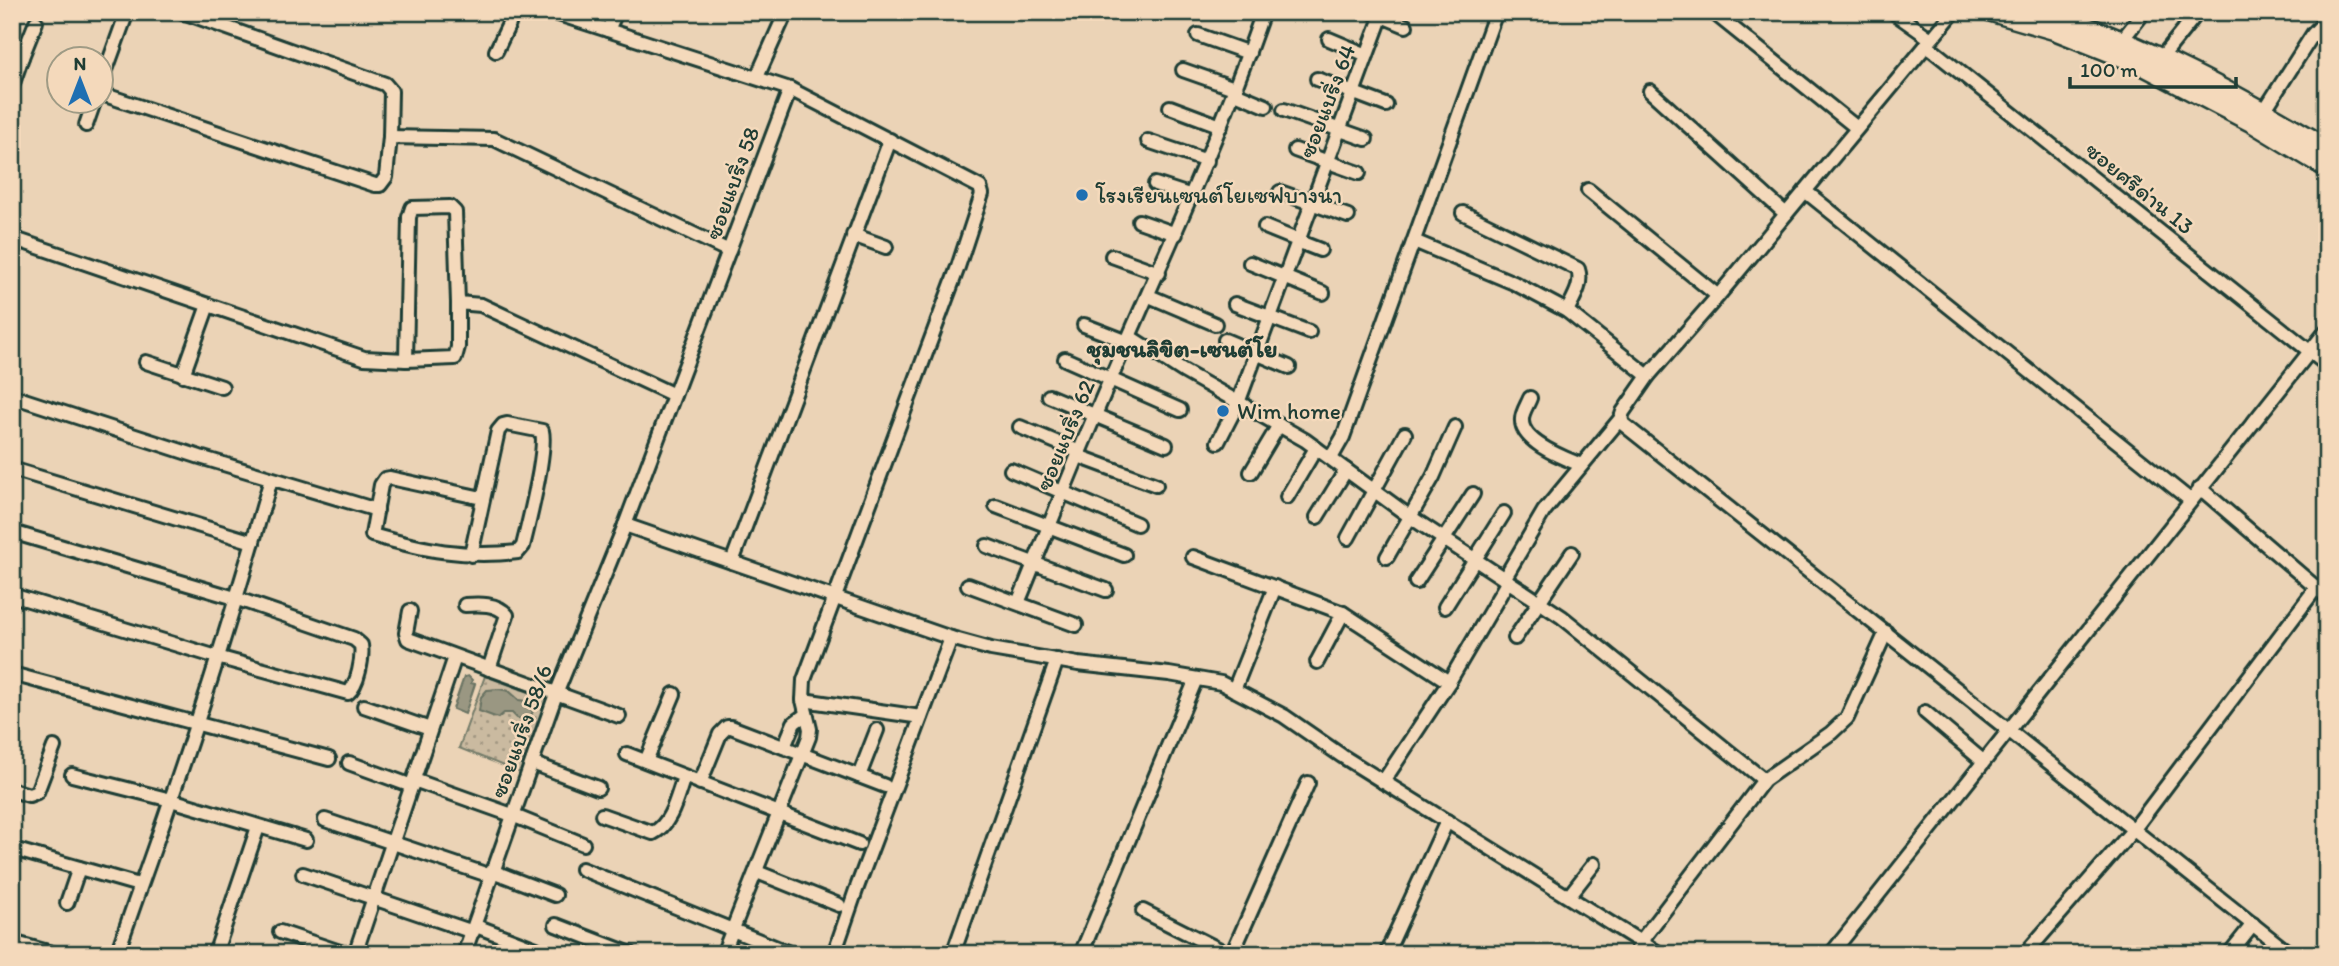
<svg xmlns="http://www.w3.org/2000/svg" width="2339" height="966" viewBox="0 0 2339 966" font-family="Itim,'Playpen Sans Thai',sans-serif">
<style>
.garden{fill:url(#garden-dots);stroke:#747c6a;stroke-width:2}
.water{fill:#9a9782;stroke:#697363;stroke-width:2}
.lines{fill:none;stroke-linecap:round;stroke-linejoin:round}
.minor-casing{stroke:#1f3d34;stroke-width:18}
.secondary-casing{stroke:#1f3d34;stroke-width:23}
.minor{stroke:#f4d9bb;stroke-width:12}
.secondary{stroke:#f4d9bb;stroke-width:18}
.poi-dot{fill:#1f6fb2;stroke:#f4d9bb;stroke-width:2.5}
.labels{text-anchor:middle;dominant-baseline:central;stroke-width:5;stroke-linejoin:round;paint-order:stroke}
.street-label{font-size:23px;fill:#1f3d34;stroke:#f4d9bb}
.poi-label{font-size:23px;fill:#1f3d34;stroke:#f4d9bb;text-anchor:start}
.neighbourhood-label{font-size:24px;font-weight:bold;fill:#1f3d34;stroke:#f4d9bb}
</style>
<defs>
<pattern id="garden-dots" width="8" height="8" patternUnits="userSpaceOnUse" patternTransform="scale(1.75)"><rect width="8" height="8" fill="#cabaa0"/><path d="M2 2h.1M6 6h.1" fill="none" stroke="#a39883" stroke-width="1.8" stroke-linecap="round"/></pattern>
</defs>
<rect width="100%" height="100%" fill="#ebd3b6"/>
<filter id="ink" filterUnits="userSpaceOnUse"><feTurbulence type="fractalNoise" baseFrequency=".0143" numOctaves="2"/><feDisplacementMap in="SourceGraphic" scale="14" xChannelSelector="R" yChannelSelector="G"/><feConvolveMatrix kernelMatrix="1 2 1 2 8 2 1 2 1" color-interpolation-filters="sRGB"/></filter>
<g filter="url(#ink)">
<polygon class="garden" points="485,676 548,699 521,773 459,748"/>
<g class="water">
<polygon points="468,676 472,680 471,683 475,684 465,714 453,709 464,677"/>
<polygon points="499,689 509,691 519,700 534,702 532,714 525,720 517,718 512,713 504,713 498,718 479,711 481,697 487,690"/>
</g>
<g class="lines">
<g class="minor-casing">
<g id="minor">
<polyline points="183,12 385,84 391,91 390,137"/>
<polyline points="1372,12 1406,26"/>
<polyline points="1713,12 1857,128"/>
<polyline points="1893,12 1931,39"/>
<polyline points="608,30 616,12"/>
<polyline points="1198,35 1249,53"/>
<polyline points="1329,39 1367,55"/>
<polyline points="2122,40 2140,17 2134,12"/>
<polyline points="1926,45 2327,365"/>
<polyline points="496,51 509,24 512,12"/>
<polyline points="12,53 22,57 12,86"/>
<polyline points="22,57 36,22"/>
<polyline points="2161,58 2198,12"/>
<polyline points="1183,70 1237,89"/>
<polyline points="757,77 786,12"/>
<polyline points="1317,79 1386,105"/>
<polyline points="102,81 127,12"/>
<polyline points="1650,91 1786,214"/>
<polyline points="1235,93 1266,106"/>
<polyline points="102,94 375,185 380,185 386,177 390,137 494,139 729,251"/>
<polyline points="1170,107 1221,126"/>
<polyline points="1284,110 1366,139"/>
<polyline points="2264,111 2313,34 2327,19"/>
<polyline points="86,125 94,102"/>
<polyline points="1148,141 1207,161"/>
<polyline points="1295,150 1359,173"/>
<polyline points="1155,184 1192,196"/>
<polyline points="1588,190 1718,296"/>
<polyline points="1805,191 2190,500"/>
<polyline points="1280,192 1348,216"/>
<path d="M1463 213 1578 269C1583 284 1574 297 1567 311"/>
<polyline points="1139,221 1176,234"/>
<polyline points="1265,227 1297,240"/>
<polyline points="853,235 886,247"/>
<polyline points="12,238 364,358 406,360 455,358 458,347 458,303 481,305 674,395"/>
<polyline points="1297,241 1320,250"/>
<polyline points="1414,241 1514,283 1567,311 1648,376"/>
<polyline points="1112,256 1159,273"/>
<polyline points="1250,263 1323,293"/>
<polyline points="1149,296 1215,324"/>
<polyline points="1235,304 1309,332"/>
<polyline points="1084,325 1128,342"/>
<polyline points="1130,337 1183,371 1305,440 1409,516 1562,617 1764,780"/>
<polyline points="1225,340 1289,367"/>
<polyline points="1065,359 1180,410"/>
<polyline points="406,360 409,217 412,208 450,207 455,212 458,303"/>
<polyline points="146,362 222,387"/>
<polyline points="183,375 208,305"/>
<polyline points="12,396 200,457 377,510"/>
<polyline points="1049,396 1166,445"/>
<path d="M1530 398C1528 404 1522 412 1522 419 1520 442 1564 458 1581 465"/>
<polyline points="1621,418 1623,424 2290,954"/>
<polyline points="1020,427 1080,452"/>
<polyline points="1218,442 1238,403 1383,12"/>
<polyline points="1078,456 1156,485"/>
<polyline points="1331,458 1343,437 1496,12"/>
<polyline points="12,469 253,542"/>
<polyline points="1011,470 1137,524"/>
<polyline points="1251,472 1279,425"/>
<polyline points="2200,488 2327,597"/>
<polyline points="1287,497 1316,448"/>
<polyline points="996,506 1124,555"/>
<polyline points="1317,517 1346,470"/>
<polyline points="625,525 951,638 991,649 1078,664 1169,674 1221,683 1284,716 1342,756 1660,954"/>
<path d="M12 532 235 598 354 639 361 645C363 658 358 685 348 693L217 657 12 595"/>
<polyline points="1348,538 1405,434"/>
<polyline points="987,546 1106,590"/>
<path d="M471 555 498 431 503 425 507 424 542 431C547 451 529 522 523 546L518 552C463 558 424 550 372 535L381 485 385 479 390 478 482 498"/>
<polyline points="1193,557 1343,613 1449,682"/>
<polyline points="1387,557 1433,477 1455,427"/>
<polyline points="732,562 890,140"/>
<polyline points="1504,579 1544,511 1621,418 1623,412 1648,376 1718,296 1954,12"/>
<polyline points="1416,582 1473,494"/>
<polyline points="968,585 1076,625"/>
<path d="M1018 603C1044 540 1068 477 1095 415 1152 281 1215 151 1263 12"/>
<path d="M465 605C479 604 497 603 507 615L489 669"/>
<polyline points="1445,607 1504,513"/>
<polyline points="410,611 406,633 408,639 619,716"/>
<polyline points="1515,638 1572,553"/>
<polyline points="1317,662 1343,613"/>
<polyline points="12,674 329,759"/>
<polyline points="1234,690 1275,587"/>
<polyline points="803,700 921,717"/>
<polyline points="364,706 430,729"/>
<polyline points="1925,712 1983,761"/>
<polyline points="784,747 794,723 805,715"/>
<polyline points="627,754 859,844"/>
<polyline points="646,761 674,694"/>
<polyline points="349,763 412,786"/>
<polyline points="532,763 598,788"/>
<polyline points="72,775 171,800 306,840"/>
<polyline points="859,776 877,730"/>
<polyline points="414,780 512,815 583,844"/>
<polyline points="1383,782 1449,682 1508,581"/>
<polyline points="700,783 720,734 727,727 731,727 885,786"/>
<polyline points="12,790 29,795 37,792 54,747"/>
<path d="M602 815 653 833C672 824 677 796 684 777"/>
<polyline points="325,820 491,876"/>
<polyline points="20,851 139,885"/>
<polyline points="582,869 792,954"/>
<polyline points="492,871 555,895"/>
<polyline points="757,872 839,905"/>
<polyline points="303,874 473,932"/>
<polyline points="1569,896 1594,864"/>
<polyline points="67,903 79,868"/>
<polyline points="1143,911 1228,954"/>
<polyline points="556,925 631,954"/>
<polyline points="476,926 536,949"/>
<polyline points="280,932 346,954"/>
<polyline points="12,942 55,954"/>
<path d="M117 954C134 903 153 853 170 802 207 696 240 588 271 479"/>
<polyline points="215,954 258,827"/>
<polyline points="355,954 455,657"/>
<polyline points="464,954 556,694 625,525 790,89 552,12"/>
<polyline points="723,954 809,737 810,729 803,700 804,680 958,267 982,194 980,187 790,89"/>
<polyline points="834,954 856,890 951,638"/>
<polyline points="953,954 1057,660"/>
<polyline points="1081,954 1196,679"/>
<polyline points="1232,954 1308,783"/>
<polyline points="1386,954 1447,821"/>
<polyline points="1636,954 1641,941 1764,780 1831,733 1847,718 1886,632"/>
<polyline points="1831,954 2327,330"/>
<polyline points="2025,954 2134,829 2316,588"/>
<polyline points="2229,954 2253,924"/>
</g>
</g>
<g class="secondary-casing">
<g id="secondary">
<polyline points="1992,12 2054,30 2142,65 2253,123 2327,168"/>
<path d="M2045 12C2146 45 2236 94 2327 148"/>
</g>
</g>
<use href="#minor" class="minor"/>
<use href="#secondary" class="secondary"/>
</g>
</g>
<g class="poi-dot">
<circle cx="1082" cy="195" r="7"/>
<circle cx="1223" cy="411" r="7"/>
</g>
<g class="labels">
<g class="street-label">
<text transform="translate(1327 101) rotate(-69)">ซอยแบริ่ง 64</text>
<text transform="translate(732 183) rotate(-70)">ซอยแบริ่ง 58</text>
<text transform="translate(2140 188) rotate(39)">ซอยศรีด่าน 13</text>
<text transform="translate(1065 435) rotate(-67)">ซอยแบริ่ง 62</text>
<text transform="translate(521 731) rotate(-70)">ซอยแบริ่ง 58/6</text>
</g>
<g class="poi-label">
<text x="1096" y="195">โรงเรียนเซนต์โยเซฟบางนา</text>
<text x="1237" y="411">Wim home</text>
</g>
<g class="neighbourhood-label">
<text x="1182" y="348">ชุมชนลิขิต-เซนต์โย</text>
</g>
</g>
<rect width="2339" height="966" fill="none" stroke="#f4d9bb" stroke-width="42"/>
<rect x="21" y="21" width="2297" height="924" fill="none" stroke="#1f3d34" stroke-width="2.5" filter="url(#ink)"/>
<g transform="translate(80 80)"><circle r="33" fill="#f4d9bb" stroke="#9f9b85" stroke-width="2"/>
<path d="M0-5L12 26L0 18L-12 26Z" fill="#1f6fb2"/>
<text y="-10" font-size="19" font-weight="bold" text-anchor="middle" fill="#1f3d34">N</text>
</g>
<path d="M2070 77v10h166v-10" fill="none" stroke="#1f3d34" stroke-width="3.5"/>
<text x="2080" y="77" font-size="21" fill="#1f3d34" stroke="#f4d9bb" stroke-width="5" paint-order="stroke">100 m</text>
</svg>
